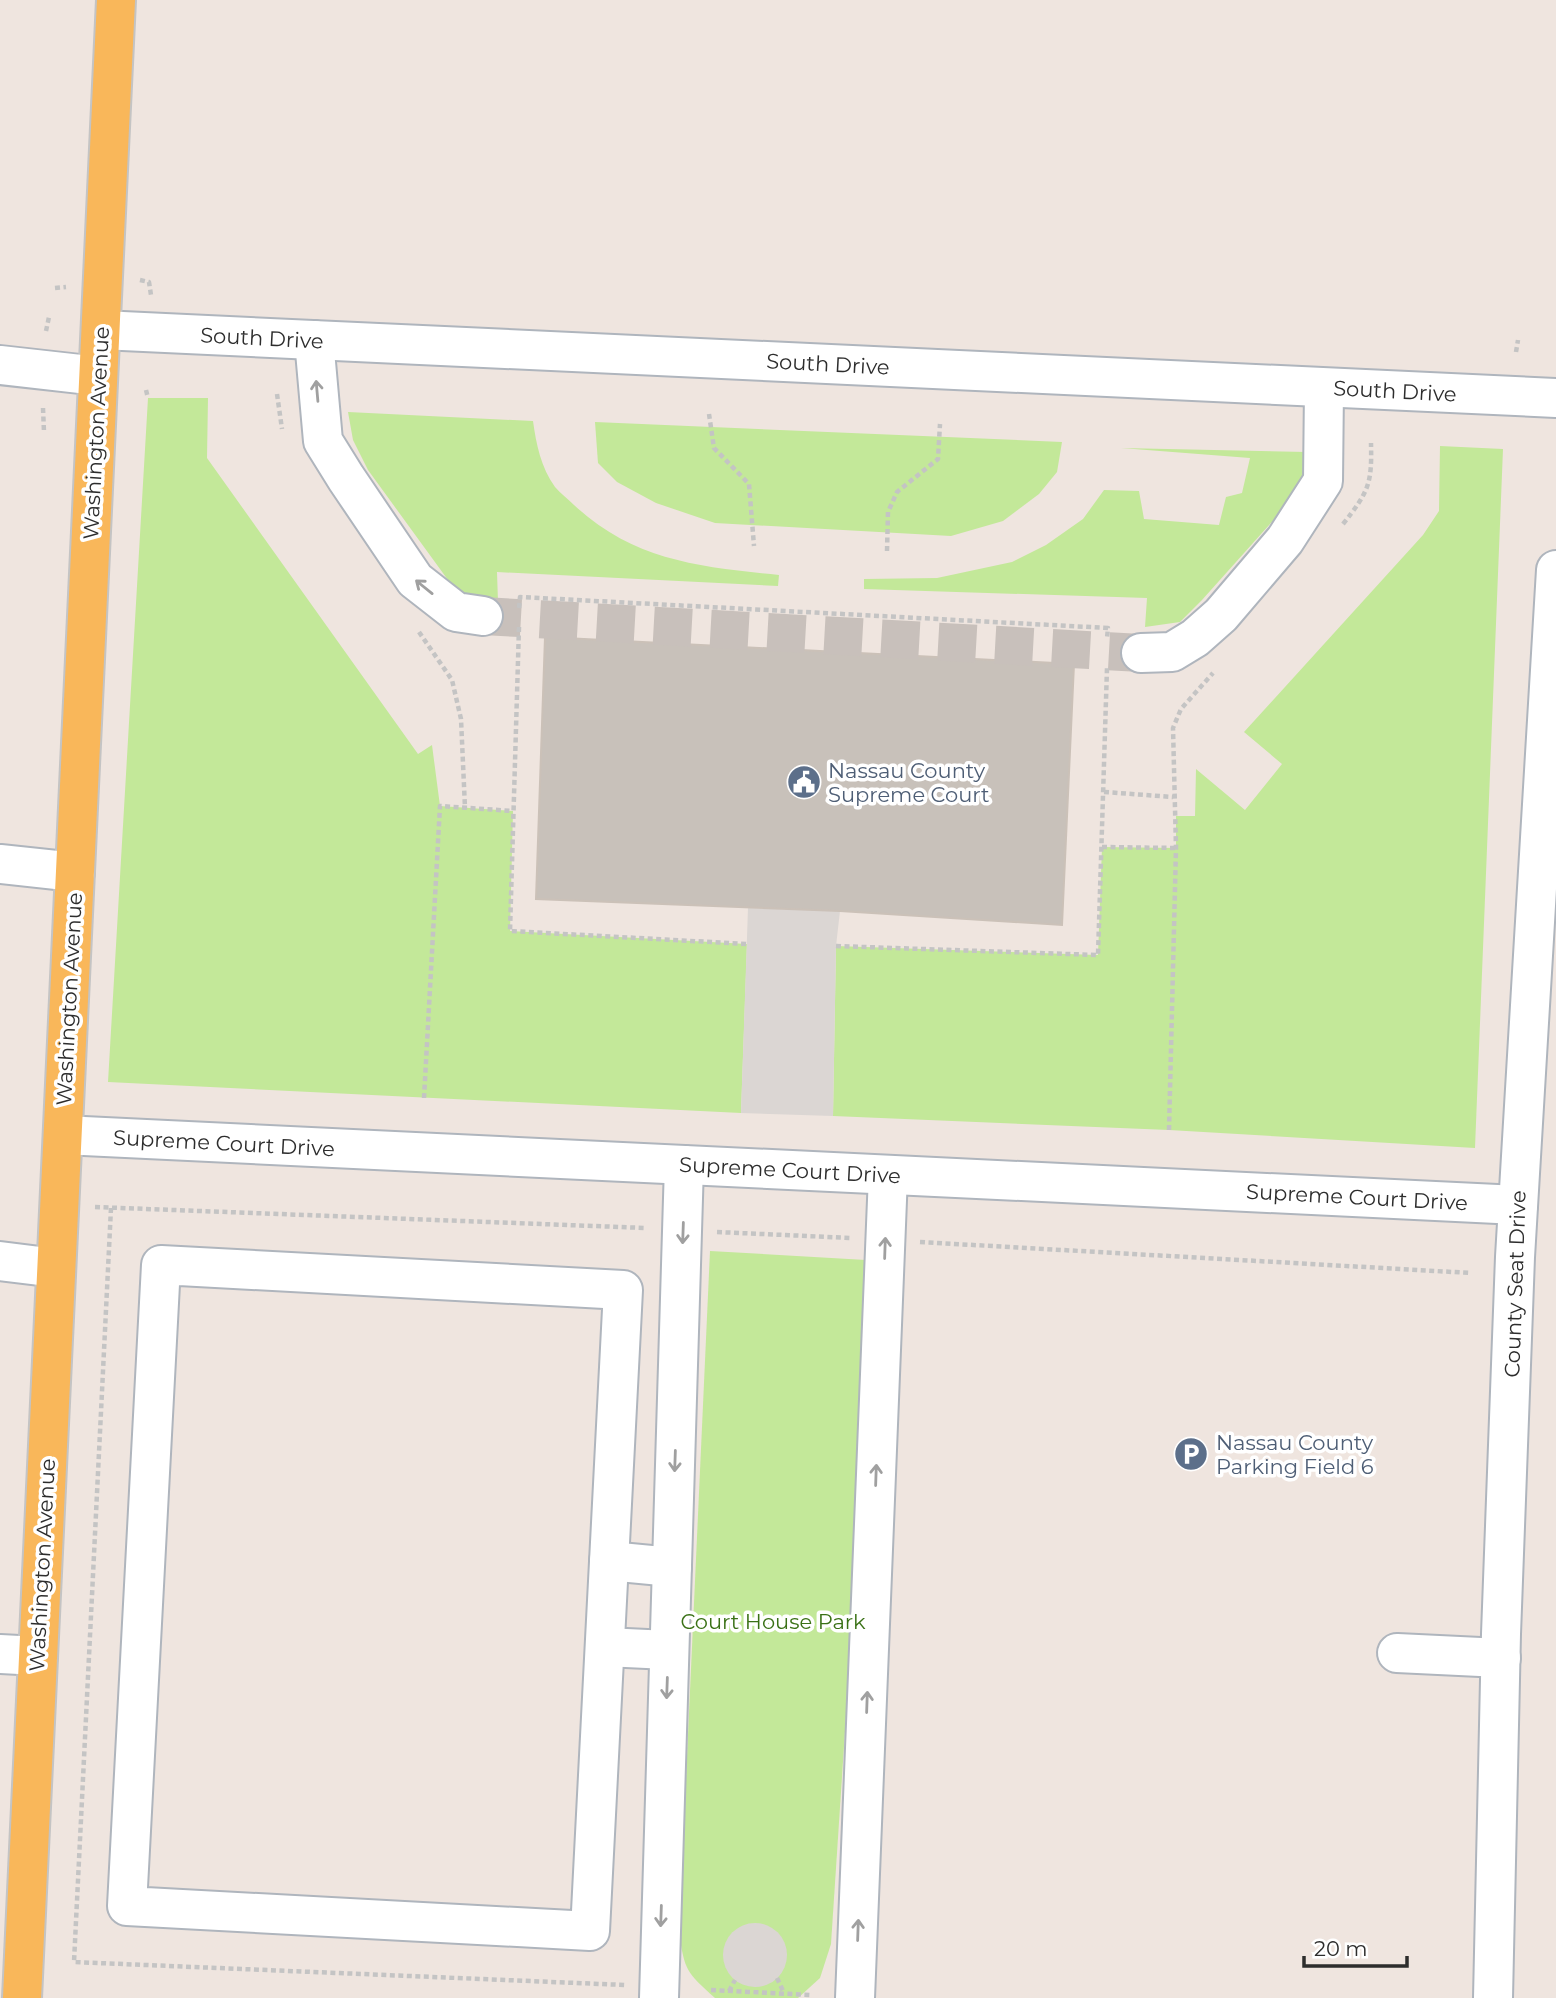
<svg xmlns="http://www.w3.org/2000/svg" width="1556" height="1998" viewBox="0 0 1556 1998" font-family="Montserrat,sans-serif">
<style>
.green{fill:#c3e899}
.plaza{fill:#dbd6d3}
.building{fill:#c8c1ba;stroke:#cbc1b8;stroke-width:2}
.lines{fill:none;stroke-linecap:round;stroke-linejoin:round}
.minor-tunnel{stroke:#c8c0bb;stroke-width:38;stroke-dasharray:38 19;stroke-linecap:butt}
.minor-casing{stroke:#afb5bd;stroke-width:42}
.major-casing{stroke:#c4c4c4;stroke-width:42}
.path{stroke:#c4c4c4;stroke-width:4.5;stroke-dasharray:5 3.5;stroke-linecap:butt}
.minor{stroke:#fff;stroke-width:38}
.major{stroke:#f9b75a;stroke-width:38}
.oneway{stroke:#a0a0a0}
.labels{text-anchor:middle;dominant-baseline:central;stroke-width:7;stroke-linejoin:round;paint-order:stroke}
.street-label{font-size:21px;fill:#2d2d2d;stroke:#fff}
.service-label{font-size:21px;fill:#4e5e75;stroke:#fff;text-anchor:start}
.park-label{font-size:21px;fill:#3a7116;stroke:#fff}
</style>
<rect width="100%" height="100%" fill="#efe5df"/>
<g class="green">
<polygon points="148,398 208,398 207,458 418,754 432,745 440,806 513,811 510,931 747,944 741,1113 108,1082"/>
<path d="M348 412 533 421C536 443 541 468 555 487 560 493 568 499 574 505 634 561 701 567 779 575L778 586 497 572 498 602 479 600 456 591 368 470 353 440Z"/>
<polygon points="595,422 1062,442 1057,472 1039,494 1003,521 951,536 715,523 656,503 617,482 598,463"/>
<polygon points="1440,446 1503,449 1475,1148 1169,1130 833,1116 836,946 1098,955 1102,847 1176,848 1176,816 1195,816 1196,769 1245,810 1282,764 1244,732 1423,535 1439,511"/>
<polygon points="1121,448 1307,452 1303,480 1278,515 1202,600 1180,622 1145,627 1147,598 864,589 864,579 937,578 1012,562 1046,545 1083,519 1104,490 1139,491 1144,519 1219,525 1226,497 1242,493 1250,458"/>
<path d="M710 1251 866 1260 852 1625 831 1944 820 1978 798 1998H715C686 1972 685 1971 679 1933Z"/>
</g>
<g class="plaza">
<polygon points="748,908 840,911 836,946 833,1116 741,1113"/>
<circle cx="755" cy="1955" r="32"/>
</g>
<polygon class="building" points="545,637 1074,664 1062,925 840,911 536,899"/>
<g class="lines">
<polyline class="minor-tunnel" points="483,616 1141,653"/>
<g class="minor-casing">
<g id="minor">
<polyline points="101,330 1556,398"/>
<polyline points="314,340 323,441 346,478 415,580 456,612 483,616"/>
<polyline points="0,365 98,376"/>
<polyline points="1141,653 1172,652 1195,638 1221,615 1285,540 1323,481 1324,388"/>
<polyline points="0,864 75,872"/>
<polyline points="63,1135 1518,1205"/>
<polyline points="0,1261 56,1268"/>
<polygon points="161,1265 623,1290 590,1931 127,1906"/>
<polyline points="609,1561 672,1567"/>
<polyline points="605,1647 668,1650"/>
<polyline points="1397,1653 1501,1658"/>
<polyline points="0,1654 38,1656"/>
<polyline points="659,1998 684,1165"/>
<polyline points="855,1998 888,1175"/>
<polyline points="1493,1998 1501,1634 1515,1257 1556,570"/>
</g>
</g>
<g class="major-casing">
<polyline id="major" points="22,1998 116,0"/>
</g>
<g class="path">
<polyline points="140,280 149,282 151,295"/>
<polyline points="55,288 66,287"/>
<polyline points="46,331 49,317"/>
<polyline points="1516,352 1518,340"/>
<polyline points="146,390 148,398"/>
<polyline points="277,394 282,429"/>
<polyline points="43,408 44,432"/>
<polyline points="709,414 714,448 749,484 754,546"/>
<path d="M1343 524C1369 491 1372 484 1371 443"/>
<polyline points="887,551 888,512 897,492 938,459 940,424"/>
<polyline points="519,608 520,597 1108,628 1107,638"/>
<polyline points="519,627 510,931 747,944"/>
<polyline points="419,632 452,680 461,719 465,808"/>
<polyline points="1104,792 1173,797"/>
<polyline points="1102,847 1176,848"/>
<polyline points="836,946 1098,955 1107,668"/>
<polyline points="424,1098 440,806 513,811"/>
<polyline points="1169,1130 1176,848 1173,728 1181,709 1213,673"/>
<polyline points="95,1207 646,1228"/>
<polyline points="111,1208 74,1962 625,1985"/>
<polyline points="717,1232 852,1238"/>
<polyline points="920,1242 1471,1273"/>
<polyline points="777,1978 784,1993"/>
<polyline points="711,1990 811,1995"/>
<polyline points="729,1991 735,1980"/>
</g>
<use href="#minor" class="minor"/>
<use href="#major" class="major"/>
</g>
<defs><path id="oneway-shaft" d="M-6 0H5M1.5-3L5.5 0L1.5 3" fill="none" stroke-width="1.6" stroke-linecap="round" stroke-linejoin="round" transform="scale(1.75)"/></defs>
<g class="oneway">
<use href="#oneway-shaft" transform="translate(317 391) rotate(-95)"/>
<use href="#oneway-shaft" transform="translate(424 587) rotate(-141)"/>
<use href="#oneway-shaft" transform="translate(683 1233) rotate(92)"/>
<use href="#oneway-shaft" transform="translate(885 1248) rotate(-88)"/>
<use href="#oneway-shaft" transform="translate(675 1461) rotate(92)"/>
<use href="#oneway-shaft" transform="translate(876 1475) rotate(-88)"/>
<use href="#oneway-shaft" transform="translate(667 1688) rotate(92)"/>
<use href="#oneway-shaft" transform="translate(867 1702) rotate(-88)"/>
<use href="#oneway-shaft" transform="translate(661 1916) rotate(92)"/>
<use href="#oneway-shaft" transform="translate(858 1930) rotate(-88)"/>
</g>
<defs>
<g id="civic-disc" transform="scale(1.75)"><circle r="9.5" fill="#5c6f8a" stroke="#fff"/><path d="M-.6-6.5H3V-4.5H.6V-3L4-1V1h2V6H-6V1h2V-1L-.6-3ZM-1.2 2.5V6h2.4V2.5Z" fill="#fff"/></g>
<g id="parking-disc" transform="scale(1.75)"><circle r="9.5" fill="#5c6f8a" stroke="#fff"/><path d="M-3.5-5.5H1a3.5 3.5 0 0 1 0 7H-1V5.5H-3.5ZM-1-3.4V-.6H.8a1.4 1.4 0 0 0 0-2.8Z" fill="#fff"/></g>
</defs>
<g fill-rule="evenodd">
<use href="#civic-disc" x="804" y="782"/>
<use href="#parking-disc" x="1191" y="1454"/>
</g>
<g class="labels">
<g class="street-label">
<text transform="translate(262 338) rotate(3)">South Drive</text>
<text transform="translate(828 364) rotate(3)">South Drive</text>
<text transform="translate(1395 391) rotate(3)">South Drive</text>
<text transform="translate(96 433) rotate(-87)">Washington Avenue</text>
<text transform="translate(69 999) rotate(-87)">Washington Avenue</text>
<text transform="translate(224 1143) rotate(3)">Supreme Court Drive</text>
<text transform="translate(790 1170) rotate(3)">Supreme Court Drive</text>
<text transform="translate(1357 1197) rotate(3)">Supreme Court Drive</text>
<text transform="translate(1515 1284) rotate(-88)">County Seat Drive</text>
<text transform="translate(42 1565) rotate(-87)">Washington Avenue</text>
</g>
<g class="service-label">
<text x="828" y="770">Nassau County<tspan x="828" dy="24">Supreme Court</tspan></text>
<text x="1216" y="1442">Nassau County<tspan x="1216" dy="24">Parking Field 6</tspan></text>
</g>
<g class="park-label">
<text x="773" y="1621">Court House Park</text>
</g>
</g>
<path d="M1304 1956v10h103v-10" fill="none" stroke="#2d2d2d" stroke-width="3.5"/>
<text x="1314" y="1956" font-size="21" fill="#2d2d2d" stroke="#ffffff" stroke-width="5" paint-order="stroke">20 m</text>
</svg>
